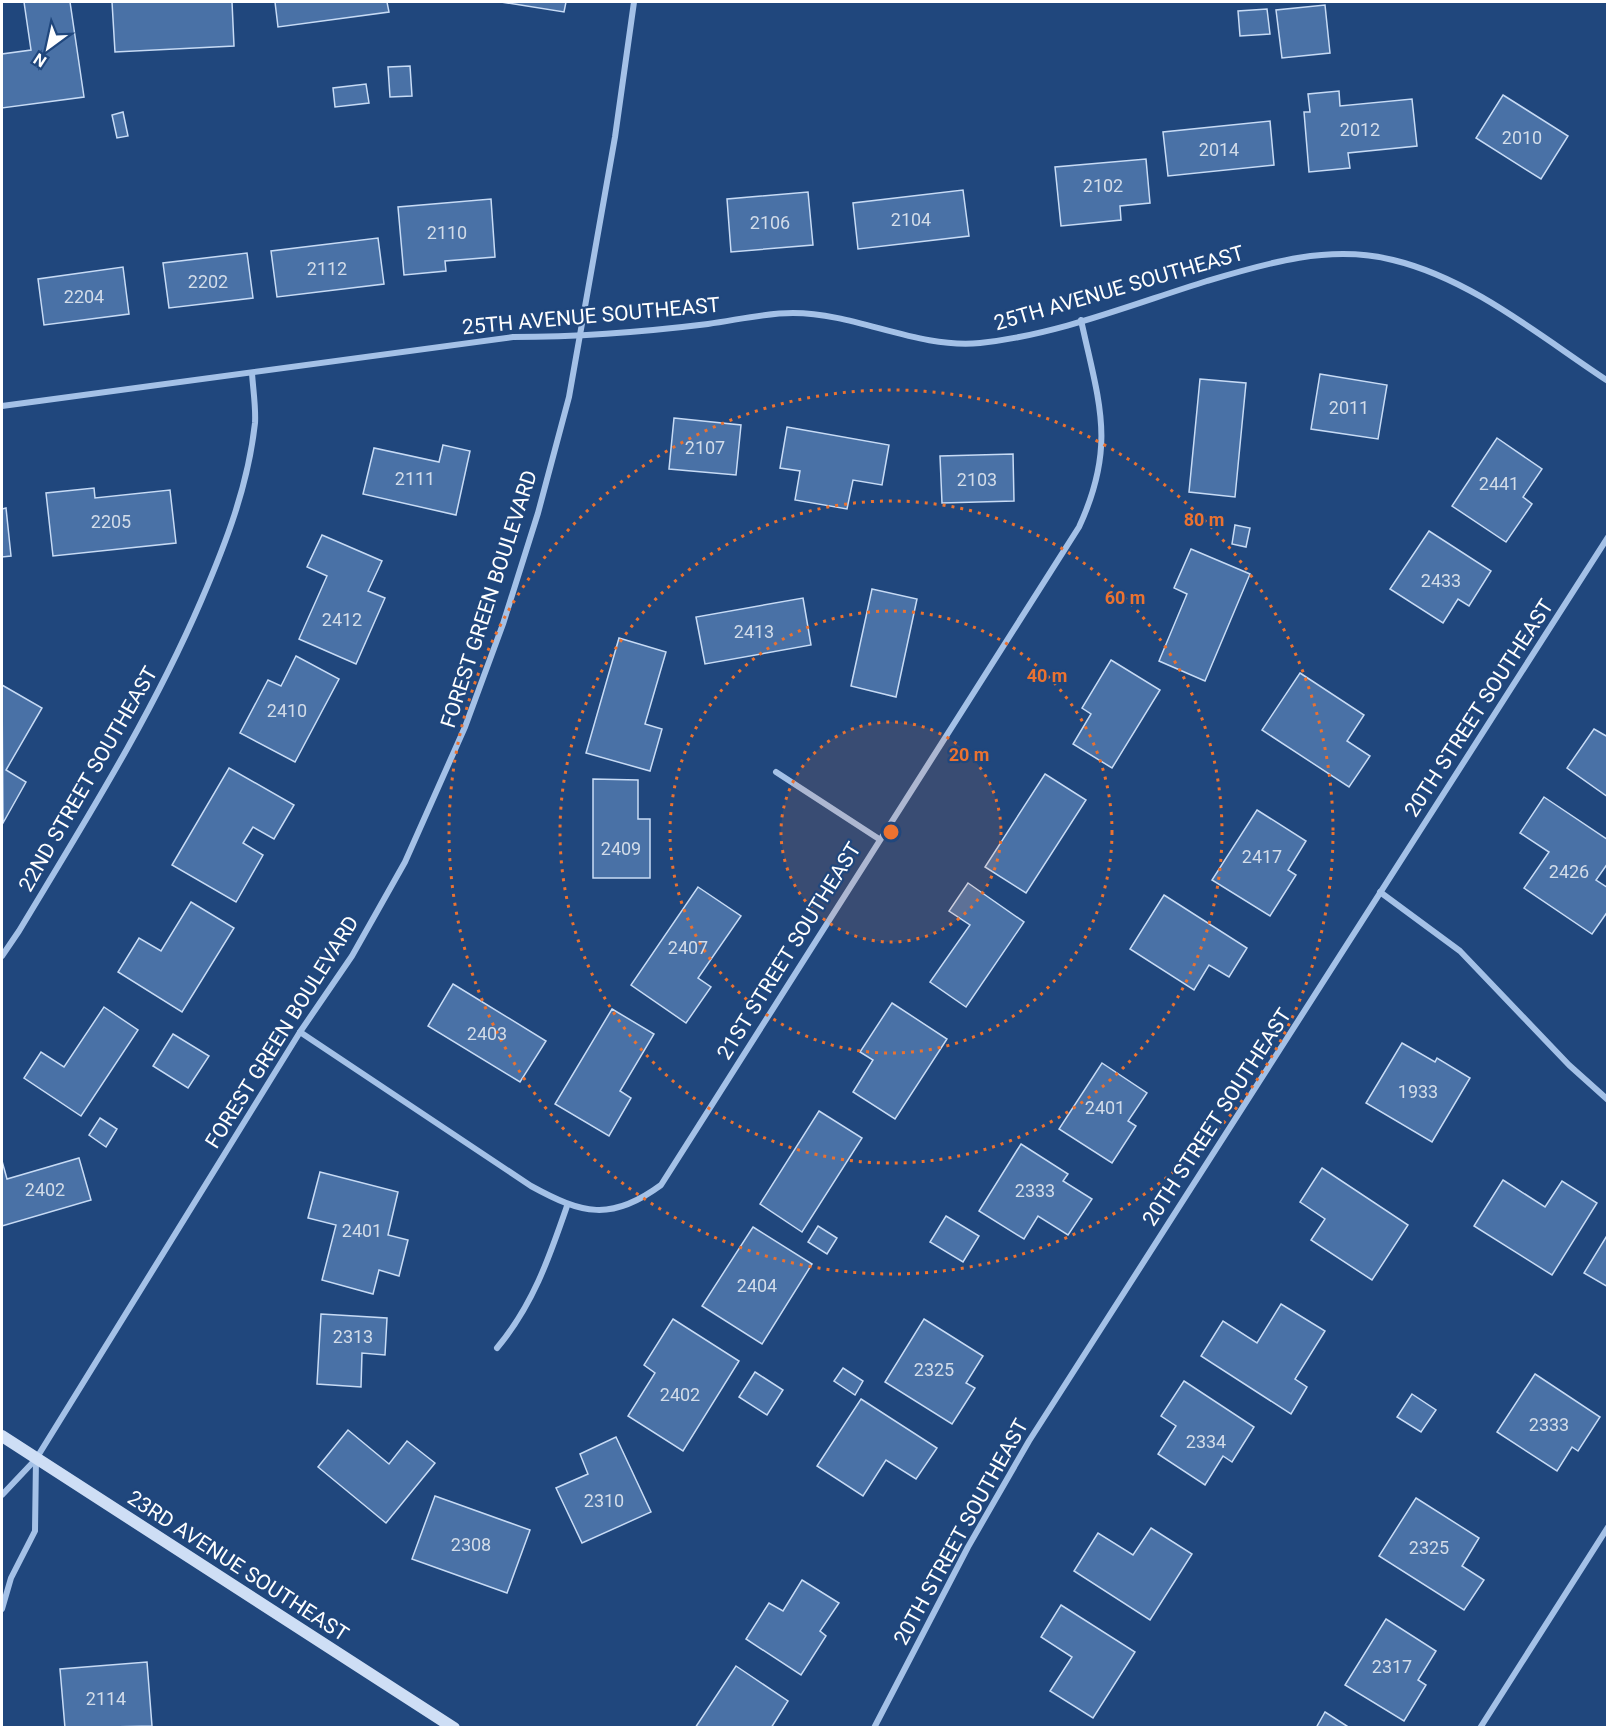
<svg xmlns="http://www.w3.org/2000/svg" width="1609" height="1729" viewBox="0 0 1609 1729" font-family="Roboto,sans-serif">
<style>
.building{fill:#4971a6;stroke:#c7dbf5;stroke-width:1.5}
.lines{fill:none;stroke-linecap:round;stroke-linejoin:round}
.street{stroke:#a4c1e7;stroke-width:6}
.secondary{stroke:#cedef5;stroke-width:12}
.ring{fill:none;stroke:#eb7230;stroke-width:3;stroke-dasharray:3 6}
.labels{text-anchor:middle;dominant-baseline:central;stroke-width:4.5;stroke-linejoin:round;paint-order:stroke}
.number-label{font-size:18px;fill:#d2dce9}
.street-label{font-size:21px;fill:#fff;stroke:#20477d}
.centre{fill:#eb7230;stroke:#20477d;stroke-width:3}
.ring-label{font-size:18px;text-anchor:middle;font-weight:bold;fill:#eb7230;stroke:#20477d;stroke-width:4.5;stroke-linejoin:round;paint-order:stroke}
</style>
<rect width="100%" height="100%" fill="#20477d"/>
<g class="building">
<polygon points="24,2 70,2 84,97 2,108 2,54 31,50"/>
<polygon points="112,2 232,2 234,46 115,52"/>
<polygon points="275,2 387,2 389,12 278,27"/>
<polygon points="501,2 566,2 564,12"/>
<polygon points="1325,5 1330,53 1282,58 1276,10"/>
<polygon points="1267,9 1270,34 1240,36 1238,11"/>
<polygon points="410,66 412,96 390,97 388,67"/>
<polygon points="366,84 369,103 335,107 333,88"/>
<polygon points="1339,91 1340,106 1412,99 1417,146 1348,153 1350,168 1309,172 1304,112 1310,112 1308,94"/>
<polygon points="1503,95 1568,136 1541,179 1476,138"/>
<polygon points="123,112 128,136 117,138 112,115"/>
<polygon points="1270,121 1274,165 1168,176 1163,132"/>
<polygon points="1146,159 1150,203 1120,206 1121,220 1061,226 1055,167"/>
<polygon points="963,190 969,236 858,249 853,203"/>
<polygon points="808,192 813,245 731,252 727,199"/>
<polygon points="491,199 495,257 445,261 446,271 404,275 398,207"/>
<polygon points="378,238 384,284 277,297 271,251"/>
<polygon points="247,253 253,298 169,308 163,263"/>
<polygon points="123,267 129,314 44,325 38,279"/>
<polygon points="1320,374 1387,385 1378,439 1311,429"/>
<polygon points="1200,379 1246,383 1235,497 1189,492"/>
<polygon points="674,418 741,425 736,475 669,469"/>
<polygon points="787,427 889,445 882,485 853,480 847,509 795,500 800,471 780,468"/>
<polygon points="1497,438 1542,469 1523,497 1532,504 1506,542 1452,506"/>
<polygon points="443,445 470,451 456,515 363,494 374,448 439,462"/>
<polygon points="1013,454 1014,501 942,503 940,456"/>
<polygon points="94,488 95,498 170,490 176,543 53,556 46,493"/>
<polygon points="6,508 11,556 2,557 2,509"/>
<polygon points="1235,525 1250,528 1246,547 1232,544"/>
<polygon points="1429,531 1491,571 1469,606 1458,599 1443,623 1390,589"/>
<polygon points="322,535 382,561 368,591 385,598 356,664 299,639 327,576 307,567"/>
<polygon points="1191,549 1250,574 1205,681 1159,661 1187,594 1174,588"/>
<polygon points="872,589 917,599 896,697 851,686"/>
<polygon points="803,598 811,645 705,664 696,617"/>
<polygon points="619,638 666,652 645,724 662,729 650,771 586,753"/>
<polygon points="296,656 339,679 295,762 240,733 268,680 281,686"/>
<polygon points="1111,660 1160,690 1112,768 1073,744 1091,714 1082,708"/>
<polygon points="1300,673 1364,715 1347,741 1370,756 1349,787 1262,730"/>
<polygon points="2,685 42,708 6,770 26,782 3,823"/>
<polygon points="1594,729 1608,737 1608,797 1567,768"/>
<polygon points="229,768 294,805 274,839 253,827 243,843 263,855 236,902 172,865"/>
<polygon points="1045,774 1086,800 1026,893 985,867"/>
<polygon points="593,779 638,780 638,819 650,819 650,878 593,878"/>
<polygon points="1544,797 1608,840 1608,863 1596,880 1608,888 1608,911 1592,934 1524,888 1549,852 1520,833"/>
<polygon points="1257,810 1306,841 1288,870 1296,875 1270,916 1212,880"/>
<polygon points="968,883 1024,922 966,1007 930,982 970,925 949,911"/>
<polygon points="698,887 741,916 698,978 711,987 686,1023 631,985"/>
<polygon points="1164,895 1247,948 1229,977 1209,965 1194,990 1130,949"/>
<polygon points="191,902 234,928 182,1012 118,972 139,938 161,951"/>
<polygon points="453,984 546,1041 520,1082 428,1026"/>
<polygon points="892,1003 947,1039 895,1119 853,1092 873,1060 860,1052"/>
<polygon points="104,1007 138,1030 81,1116 24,1078 41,1052 64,1067"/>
<polygon points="612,1009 654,1034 620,1091 631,1098 609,1136 555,1104"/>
<polygon points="173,1034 209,1056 188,1088 153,1066"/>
<polygon points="1402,1043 1435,1062 1437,1058 1470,1078 1432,1142 1366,1103"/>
<polygon points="1102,1063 1147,1093 1128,1121 1136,1126 1112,1163 1059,1129"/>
<polygon points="819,1111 862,1138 802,1232 760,1204"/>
<polygon points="100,1118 117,1129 106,1147 89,1135"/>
<polygon points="1021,1144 1068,1174 1063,1181 1092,1199 1068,1235 1038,1216 1024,1239 979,1211"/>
<polygon points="79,1158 91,1200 2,1226 2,1161 7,1179"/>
<polygon points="1322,1168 1408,1225 1372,1280 1311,1240 1325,1219 1300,1202"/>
<polygon points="320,1172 398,1192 388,1235 408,1240 399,1276 379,1270 373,1294 322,1280 336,1225 308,1218"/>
<polygon points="1503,1180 1545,1207 1562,1181 1597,1203 1552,1275 1474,1226"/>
<polygon points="946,1216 979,1236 963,1262 930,1242"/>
<polygon points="818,1226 837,1238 827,1254 808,1242"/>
<polygon points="753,1227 812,1264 762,1344 702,1306"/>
<polygon points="1608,1234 1608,1287 1584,1273"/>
<polygon points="1281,1304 1325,1331 1295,1379 1307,1387 1291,1414 1201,1356 1223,1321 1257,1343"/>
<polygon points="321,1314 387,1318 385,1355 362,1353 361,1387 317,1384"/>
<polygon points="673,1319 739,1361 683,1451 628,1416 655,1373 644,1365"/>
<polygon points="924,1319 983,1356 966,1383 975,1388 952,1424 885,1382"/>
<polygon points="843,1368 863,1381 855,1395 834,1381"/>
<polygon points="755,1372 783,1390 767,1415 739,1397"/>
<polygon points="1535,1374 1600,1417 1578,1451 1572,1447 1557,1471 1497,1432"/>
<polygon points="1184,1381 1254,1427 1232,1462 1223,1456 1205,1485 1158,1454 1176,1426 1161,1416"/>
<polygon points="1412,1394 1436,1410 1421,1432 1397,1417"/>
<polygon points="861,1399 937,1448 916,1479 886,1460 863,1496 817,1466"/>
<polygon points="348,1430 389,1464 407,1441 435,1463 386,1523 318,1467"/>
<polygon points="616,1437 651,1512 582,1543 556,1488 588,1474 580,1454"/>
<polygon points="435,1496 530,1530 507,1593 412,1559"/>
<polygon points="1416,1498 1479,1538 1462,1566 1484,1580 1464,1610 1379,1556"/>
<polygon points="1151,1528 1192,1554 1150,1620 1074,1571 1098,1533 1133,1555"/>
<polygon points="802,1580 839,1603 820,1631 826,1636 801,1675 746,1639 769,1603 783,1611"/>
<polygon points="1061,1605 1135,1652 1093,1718 1050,1691 1072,1657 1041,1637"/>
<polygon points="1386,1619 1436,1651 1418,1680 1426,1685 1404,1721 1345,1685"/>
<polygon points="147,1662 152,1726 65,1728 60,1669"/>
<polygon points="736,1666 788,1701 771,1728 695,1728"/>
<polygon points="1325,1712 1350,1728 1316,1728"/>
</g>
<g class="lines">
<g class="street">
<path d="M2 406 513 337C579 337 643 332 708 324 737 320 764 313 793 313 857 313 916 349 980 343 1057 335 1133 304 1207 281 1267 263 1330 244 1393 260 1472 279 1541 337 1608 381"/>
<polyline points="776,772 879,839"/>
<polyline points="1380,892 1460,951 1569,1065 1608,1100"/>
<path d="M2 956 19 931C84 823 151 717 201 601 226 543 248 486 255 423 256 407 253 389 252 373"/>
<path d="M300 1032 531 1186C582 1214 611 1222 661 1185L1079 527C1117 445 1099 403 1081 320"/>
<path d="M497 1348C533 1305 549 1258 567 1206"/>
<polyline points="2,1495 36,1459 300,1032 352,956 405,862 465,727 503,624 538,513 569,397 615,137 634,2"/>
<polyline points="2,1609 11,1578 35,1531 36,1459"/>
<polyline points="874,1728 968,1547 1029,1441 1608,537"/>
<polyline points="1480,1728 1608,1527"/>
</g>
<polyline class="secondary" points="2,1436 454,1728"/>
</g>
<circle cx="891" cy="832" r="110" fill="#eb7230" fill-opacity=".12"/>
<g class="ring">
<circle cx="891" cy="832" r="110"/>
<circle cx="891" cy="832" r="221"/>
<circle cx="891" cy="832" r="331"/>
<circle cx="891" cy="832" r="442"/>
</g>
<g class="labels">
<g class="number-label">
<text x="1360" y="129">2012</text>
<text x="1522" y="137">2010</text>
<text x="1219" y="149">2014</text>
<text x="1103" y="185">2102</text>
<text x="911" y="219">2104</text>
<text x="770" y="222">2106</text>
<text x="447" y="232">2110</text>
<text x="327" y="268">2112</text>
<text x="208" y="281">2202</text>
<text x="84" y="296">2204</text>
<text x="1349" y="407">2011</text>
<text x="705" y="447">2107</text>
<text x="415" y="478">2111</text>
<text x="977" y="479">2103</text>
<text x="1499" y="483">2441</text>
<text x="111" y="521">2205</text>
<text x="1441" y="580">2433</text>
<text x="342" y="619">2412</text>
<text x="754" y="631">2413</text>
<text x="287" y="710">2410</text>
<text x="621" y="848">2409</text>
<text x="1262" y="856">2417</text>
<text x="1569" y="871">2426</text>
<text x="688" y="947">2407</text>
<text x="487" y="1033">2403</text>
<text x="1418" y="1091">1933</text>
<text x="1105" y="1107">2401</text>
<text x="45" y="1189">2402</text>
<text x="1035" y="1190">2333</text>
<text x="362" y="1230">2401</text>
<text x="757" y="1285">2404</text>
<text x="353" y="1336">2313</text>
<text x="934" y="1369">2325</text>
<text x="680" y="1394">2402</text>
<text x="1549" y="1424">2333</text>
<text x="1206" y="1441">2334</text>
<text x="604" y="1500">2310</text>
<text x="471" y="1544">2308</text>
<text x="1429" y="1547">2325</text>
<text x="1392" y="1666">2317</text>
<text x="106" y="1698">2114</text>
</g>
<g class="street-label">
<text transform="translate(1119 288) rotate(-16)">25TH AVENUE SOUTHEAST</text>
<text transform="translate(591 316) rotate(-5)">25TH AVENUE SOUTHEAST</text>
<text transform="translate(489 599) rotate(-72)">FOREST GREEN BOULEVARD</text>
<text transform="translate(1479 708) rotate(-57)">20TH STREET SOUTHEAST</text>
<text transform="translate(88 779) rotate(-60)">22ND STREET SOUTHEAST</text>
<text transform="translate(789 951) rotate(-58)">21ST STREET SOUTHEAST</text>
<text transform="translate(282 1032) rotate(-58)">FOREST GREEN BOULEVARD</text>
<text transform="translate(1217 1117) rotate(-57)">20TH STREET SOUTHEAST</text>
<text transform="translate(961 1532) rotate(-61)">20TH STREET SOUTHEAST</text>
<text transform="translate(238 1566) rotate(33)">23RD AVENUE SOUTHEAST</text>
</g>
</g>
<circle cx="891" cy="832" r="9" class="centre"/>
<g class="ring-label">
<text x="1204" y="526">80 m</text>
<text x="1125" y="604">60 m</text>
<text x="1047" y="682">40 m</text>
<text x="969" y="761">20 m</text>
</g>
<rect width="1609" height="1729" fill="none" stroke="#ffffff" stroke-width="6"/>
<g transform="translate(48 48) rotate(213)" stroke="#20477d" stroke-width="4.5" paint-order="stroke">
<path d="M0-4.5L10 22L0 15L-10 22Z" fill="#ffffff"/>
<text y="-9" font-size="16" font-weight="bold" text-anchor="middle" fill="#ffffff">N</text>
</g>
</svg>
